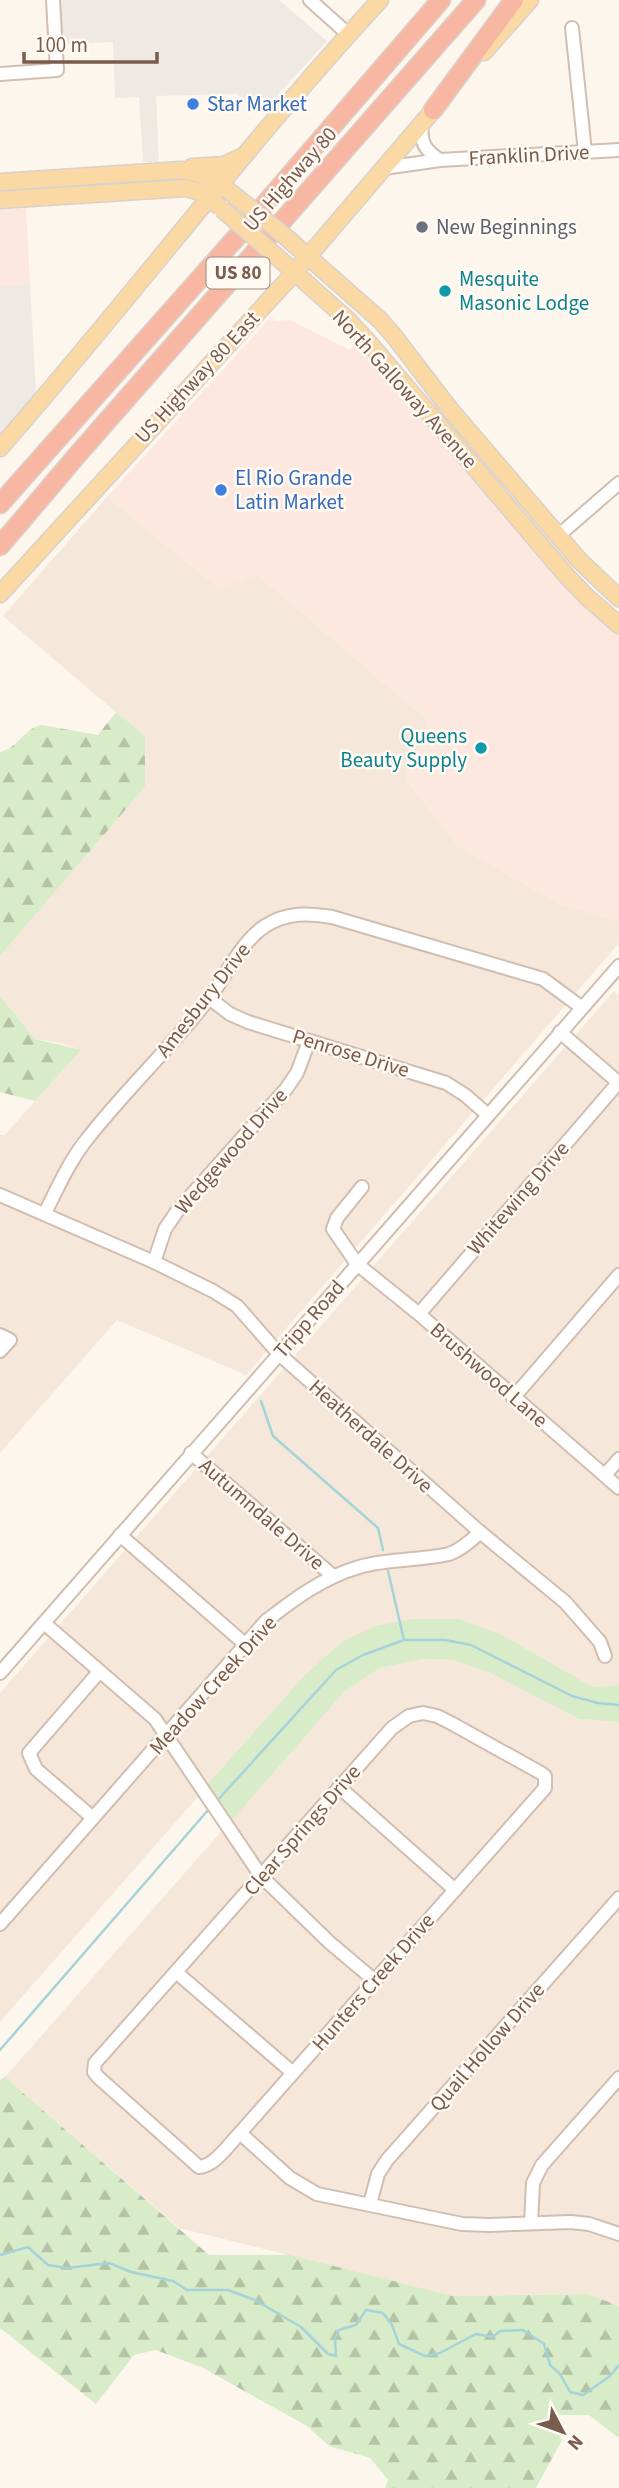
<svg xmlns="http://www.w3.org/2000/svg" width="619" height="2488" viewBox="0 0 619 2488" font-family="'Source Sans 3',sans-serif">
<style>
.residential{fill:#f5e8da}
.commercial{fill:#fde8e0}
.industrial{fill:#efe9e4}
.grass{fill:#d8ecc9}
.forest{fill:url(#forest-firs)}
.lines{fill:none;stroke-linecap:round;stroke-linejoin:round}
.stream{stroke:#a5d3da;stroke-width:2.5}
.minor-casing{stroke:#d1beb0;stroke-width:16}
.major-casing{stroke:#dad1cd;stroke-width:19}
.highway-casing{stroke:#dad1cd;stroke-width:21}
.minor{stroke:#fff;stroke-width:12}
.major{stroke:#fbd9a5;stroke-width:16}
.highway{stroke:#f7b7a3;stroke-width:18}
.major-bridge-casing{stroke:#dad1cd;stroke-width:19;stroke-linecap:butt}
.major-bridge{stroke:#fbd9a5;stroke-width:16}
.shop-dot{fill:#3f7fe0;stroke:#fffaf3;stroke-width:2.5}
.worship-dot{fill:#6b7280;stroke:#fffaf3;stroke-width:2.5}
.culture-dot{fill:#0f9aa8;stroke:#fffaf3;stroke-width:2.5}
.labels{text-anchor:middle;dominant-baseline:central;stroke-width:5;stroke-linejoin:round;paint-order:stroke}
.shield{fill:#fffaf3;stroke:#a28b7f;stroke-width:2}
.shield-label{font-size:19px;font-weight:bold;fill:#7a5c4d}
.shop-label{font-size:21px;fill:#366cbe;stroke:#fffaf3;text-anchor:start}
.street-label{font-size:21px;fill:#7a5c4d;stroke:#fffaf3}
.worship-label{font-size:21px;fill:#5b616d;stroke:#fffaf3;text-anchor:start}
.culture-label{font-size:21px;fill:#0d838f;stroke:#fffaf3;text-anchor:start}
</style>
<defs>
<pattern id="forest-firs" width="22" height="20" patternUnits="userSpaceOnUse" patternTransform="scale(1.75)"><rect width="22" height="20" fill="#d8ecc9"/><path d="M5 1l3.5 6h-7zM16 11l3.5 6h-7z" fill="#b4c2a5"/></pattern>
</defs>
<rect width="100%" height="100%" fill="#fdf6ec"/>
<g class="residential">
<polygon points="107,497 220,589 257,574 425,718 427,733 405,779 459,847 562,905 619,921 619,943 246,1375 117,1320 0,1453 0,1135 5,1135 80,1050 61,1043 35,1039 0,996 0,956 145,787 144,736 3,616"/>
<polygon points="614,991 619,996 619,1685 593,1687 504,1636 304,1676 0,2022 0,1693"/>
<polygon points="423,1659 453,1660 488,1672 579,1719 619,1722 619,2306 588,2294 453,2296 179,2228 5,2077 345,1691 380,1668"/>
</g>
<g class="commercial">
<polygon points="26,208 30,284 0,286 0,210"/>
<polygon points="271,317 275,321 290,320 350,350 356,343 574,598 619,633 619,921 562,905 459,847 405,779 427,733 425,718 257,574 220,590 107,497"/>
</g>
<g class="industrial">
<polygon points="59,0 279,0 327,41 261,113 237,94 156,96 159,162 143,162 139,97 115,98 113,42 62,44"/>
<polygon points="30,284 36,393 0,435 0,286"/>
</g>
<polygon class="grass" points="413,1619 459,1619 504,1636 593,1687 619,1685 619,1722 579,1719 488,1672 453,1660 423,1659 380,1668 345,1691 231,1821 208,1784 304,1676 342,1642 375,1626"/>
<g class="forest">
<path d="M116 712 145 736V787L0 956V752C17 749 24 728 42 725L98 735Z"/>
<polygon points="0,996 35,1039 81,1050 35,1101 0,1092"/>
<polygon points="5,2077 209,2255 290,2255 453,2296 588,2294 619,2306 619,2438 589,2415 559,2415 554,2428 562,2440 536,2488 385,2488 388,2480 370,2458 329,2446 307,2426 203,2368 156,2350 134,2355 96,2404 0,2328 0,2080"/>
</g>
<g class="lines">
<g class="stream">
<polyline points="261,1401 273,1436 378,1528 383,1550"/>
<polyline points="388,1571 404,1640"/>
<polyline points="216,1802 336,1670 363,1655 404,1640 445,1640 471,1645 572,1696 598,1703 619,1705"/>
<polyline points="0,2050 209,1809"/>
<polyline points="0,2255 28,2247 48,2265 67,2268 109,2263 131,2272 173,2281 187,2290 228,2290 255,2300 301,2327 328,2354 336,2356 335,2338 339,2330 356,2325 366,2310 383,2313 392,2325 399,2344 425,2356 440,2353 476,2334 493,2337 500,2331 523,2330 544,2344 550,2365 560,2374 570,2392 583,2395 610,2376 619,2365"/>
</g>
<g class="minor-casing">
<g id="minor">
<polyline points="310,0 348,34"/>
<polyline points="572,28 585,152"/>
<polyline points="0,74 57,70 53,0"/>
<path d="M422 123C420 141 424 150 440 160"/>
<polyline points="384,168 440,160 619,150"/>
<polyline points="558,536 619,483"/>
<polyline points="209,998 230,1014 248,1022 446,1083 465,1095 488,1115"/>
<polyline points="560,1032 619,1083"/>
<polyline points="362,1187 337,1218 333,1229 357,1264 419,1314 619,1488"/>
<polyline points="0,1195 154,1262 213,1291 237,1306 279,1354 480,1532 565,1602 600,1642 605,1656"/>
<path d="M45 1213C57 1189 68 1164 84 1143 123 1092 171 1048 210 997 227 974 241 942 265 926 287 912 308 913 332 917L543 979 581 1007"/>
<polyline points="154,1262 165,1229 178,1210 286,1089 297,1073 309,1041"/>
<polyline points="419,1314 618,1083"/>
<polyline points="0,1335 10,1340 0,1351"/>
<polyline points="513,1398 619,1275"/>
<polyline points="191,1453 333,1576"/>
<polyline points="605,1475 619,1459"/>
<polyline points="120,1535 246,1645"/>
<polyline points="44,1623 155,1719 261,1876 329,1942 374,1980"/>
<polyline points="0,1673 619,966"/>
<path d="M423 1713 437 1716 451 1723 541 1773 545 1776V1788L240 2133C229 2144 215 2166 199 2167L98 2077 94 2072 95 2063 392 1728 409 1716Z"/>
<polyline points="339,1787 455,1890"/>
<polyline points="93,1818 36,1769 29,1753 99,1672"/>
<path d="M0 1924 266 1621C294 1599 324 1577 359 1567 388 1558 420 1561 449 1554 461 1550 471 1541 480 1532"/>
<polyline points="176,1972 293,2073"/>
<polyline points="240,2133 290,2178 317,2194 462,2224 489,2225 571,2222 589,2224 619,2234"/>
<polyline points="370,2204 378,2174 387,2160 619,1898"/>
<polyline points="531,2223 533,2183 542,2165 619,2078"/>
</g>
</g>
<g class="major-casing">
<g id="major">
<polyline points="484,52 530,0"/>
<polyline points="192,167 224,165 241,157"/>
<path d="M0 182 181 170C207 173 219 183 239 199"/>
<polyline points="0,200 185,188 201,192 217,205"/>
<polyline points="287,238 380,320 394,336 449,408 579,560 619,598"/>
<polyline points="276,256 348,320 370,344 565,574 587,597 619,625"/>
<path d="M0 448C129 301 247 144 380 0"/>
<polyline points="0,594 294,273 442,100"/>
</g>
</g>
<g class="highway-casing">
<g id="highway">
<polyline points="433,110 514,0"/>
<polyline points="0,504 234,240 441,0"/>
<polyline points="0,546 79,453 476,0"/>
</g>
</g>
<use href="#minor" class="minor"/>
<use href="#major" class="major"/>
<use href="#highway" class="highway"/>
<g class="major-bridge-casing">
<g id="major-bridge">
<polyline points="239,199 287,238"/>
<polyline points="222,209 276,256"/>
</g>
</g>
<use href="#major-bridge" class="major-bridge"/>
</g>
<g class="shop-dot">
<circle cx="193" cy="104" r="7"/>
<circle cx="221" cy="490" r="7"/>
</g>
<circle class="worship-dot" cx="422" cy="227" r="7"/>
<g class="culture-dot">
<circle cx="445" cy="291" r="7"/>
<circle cx="481" cy="748" r="7"/>
</g>
<g class="labels">
<rect class="shield" x="206.5" y="257.5" width="63" height="31" rx="5"/>
<g class="shield-label">
<text x="238" y="273">US 80</text>
</g>
<g class="shop-label">
<text x="207" y="104">Star Market</text>
<text x="235" y="478">El Rio Grande<tspan x="235" dy="24">Latin Market</tspan></text>
</g>
<g class="street-label">
<text transform="translate(529 155) rotate(-3)">Franklin Drive</text>
<text transform="translate(290 179) rotate(-49)">US Highway 80</text>
<text transform="translate(197 377) rotate(-47)">US Highway 80 East</text>
<text transform="translate(405 389) rotate(48)">North Galloway Avenue</text>
<text transform="translate(203 1000) rotate(-52)">Amesbury Drive</text>
<text transform="translate(351 1053) rotate(17)">Penrose Drive</text>
<text transform="translate(231 1151) rotate(-49)">Wedgewood Drive</text>
<text transform="translate(518 1198) rotate(-49)">Whitewing Drive</text>
<text transform="translate(309 1319) rotate(-49)">Tripp Road</text>
<text transform="translate(489 1375) rotate(41)">Brushwood Lane</text>
<text transform="translate(371 1436) rotate(42)">Heatherdale Drive</text>
<text transform="translate(262 1514) rotate(41)">Autumndale Drive</text>
<text transform="translate(213 1685) rotate(-48)">Meadow Creek Drive</text>
<text transform="translate(302 1830) rotate(-49)">Clear Springs Drive</text>
<text transform="translate(373 1982) rotate(-49)">Hunters Creek Drive</text>
<text transform="translate(487 2047) rotate(-49)">Quail Hollow Drive</text>
</g>
<g class="worship-label">
<text x="436" y="227">New Beginnings</text>
</g>
<g class="culture-label">
<text x="459" y="279">Mesquite<tspan x="459" dy="24">Masonic Lodge</tspan></text>
<text x="467" y="736" text-anchor="end">Queens<tspan x="467" dy="24">Beauty Supply</tspan></text>
</g>
</g>
<g transform="translate(563 2432) rotate(131)" stroke="#fffaf3" stroke-width="5" paint-order="stroke">
<path d="M0-5L12 26L0 18L-12 26Z" fill="#7a5c4d"/>
<text y="-10" font-size="19" font-weight="bold" text-anchor="middle" fill="#7a5c4d">N</text>
</g>
<path d="M24 52v10h133v-10" fill="none" stroke="#7a5c4d" stroke-width="3.5"/>
<text x="35" y="52" font-size="21" fill="#7a5c4d" stroke="#fffaf3" stroke-width="5" paint-order="stroke">100 m</text>
</svg>
